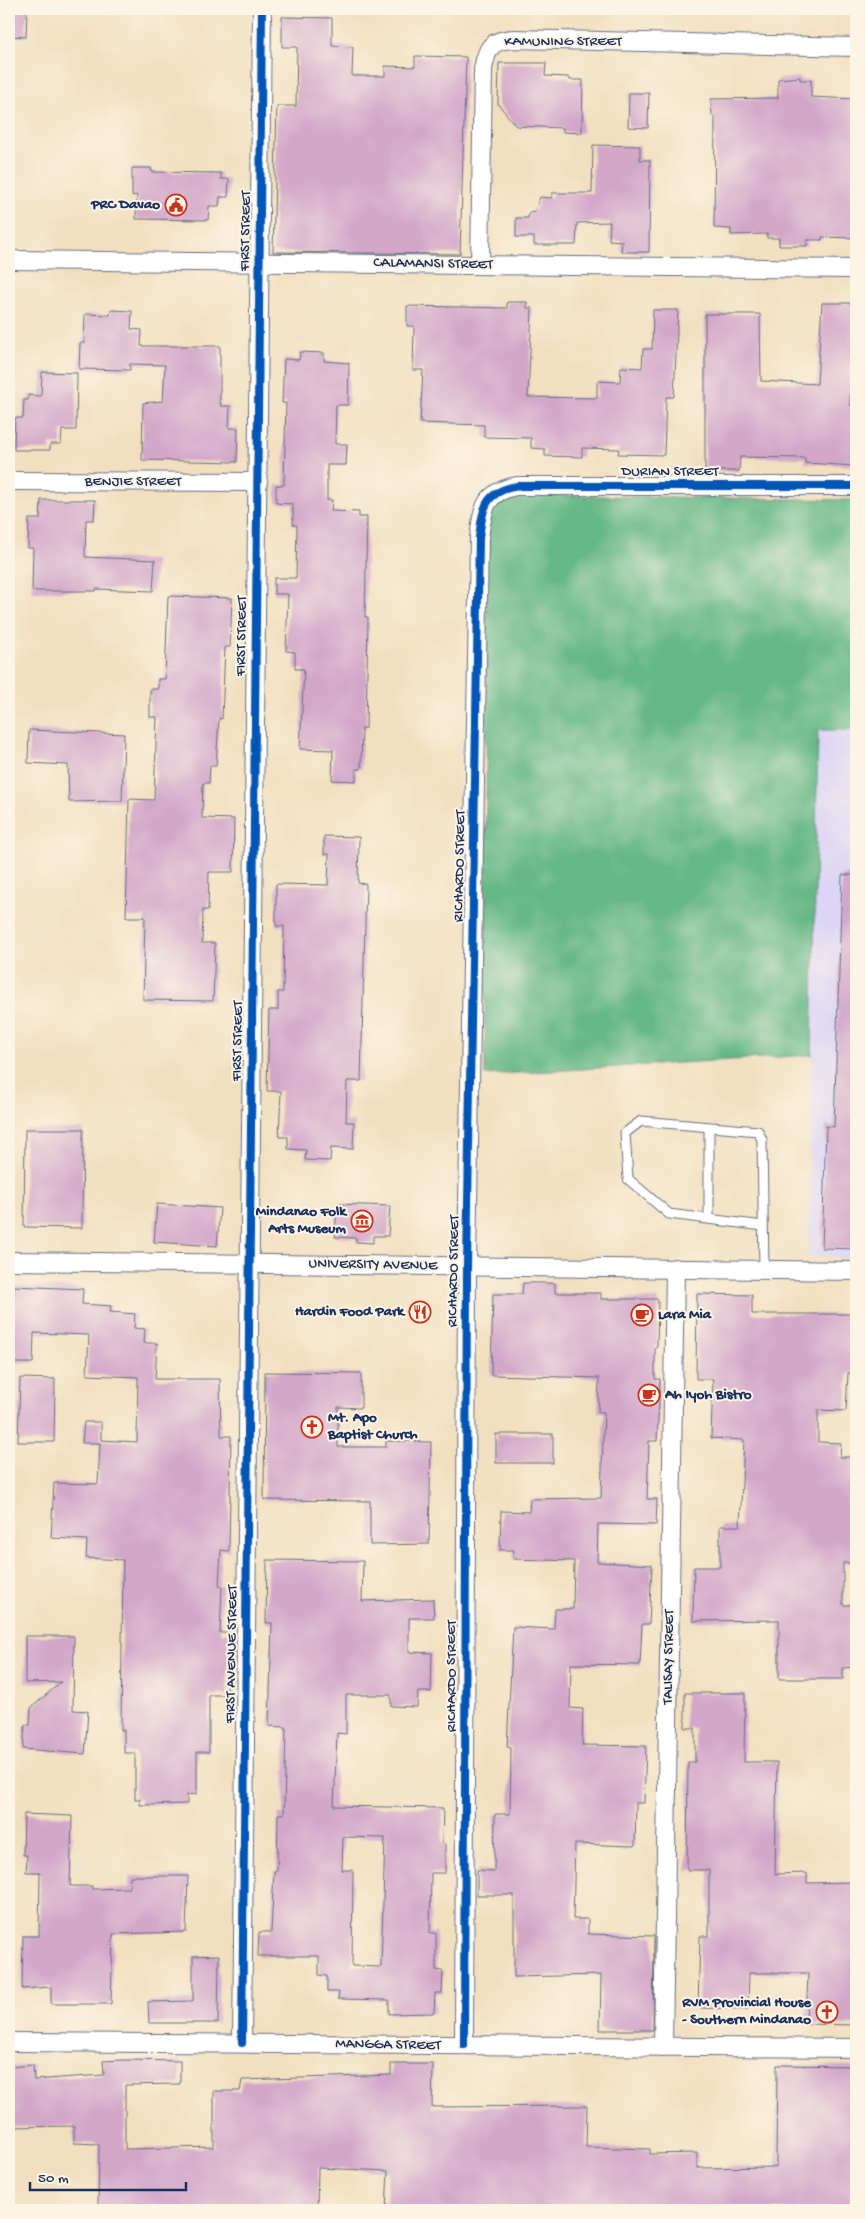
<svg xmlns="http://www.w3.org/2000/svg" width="865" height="2219" viewBox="0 0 865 2219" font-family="'Gochi Hand',sans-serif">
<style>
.built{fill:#dcd5f6}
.forest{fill:#66b886;stroke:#407472}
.building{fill:#d2a7c9;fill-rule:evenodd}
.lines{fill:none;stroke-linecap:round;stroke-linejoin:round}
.service-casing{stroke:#666d80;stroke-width:11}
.minor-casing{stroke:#666d80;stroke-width:20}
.service{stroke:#fff;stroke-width:9}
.minor{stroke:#fff;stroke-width:18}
.cycleway-casing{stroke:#fcf5e5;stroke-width:11}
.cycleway{stroke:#0057b8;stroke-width:8}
.labels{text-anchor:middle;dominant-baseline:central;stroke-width:4;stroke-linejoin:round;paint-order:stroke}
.street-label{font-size:15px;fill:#1b2f5e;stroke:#fcf5e5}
.poi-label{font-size:15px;font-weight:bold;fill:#1b2f5e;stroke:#fcf5e5;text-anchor:end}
</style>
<rect width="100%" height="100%" fill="#fcf5e5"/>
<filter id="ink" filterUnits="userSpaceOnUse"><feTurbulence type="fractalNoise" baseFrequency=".02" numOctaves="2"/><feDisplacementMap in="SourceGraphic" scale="10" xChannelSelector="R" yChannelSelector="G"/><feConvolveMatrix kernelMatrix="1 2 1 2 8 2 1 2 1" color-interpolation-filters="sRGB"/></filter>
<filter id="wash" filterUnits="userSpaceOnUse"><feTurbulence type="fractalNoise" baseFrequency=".0096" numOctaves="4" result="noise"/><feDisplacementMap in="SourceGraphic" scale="20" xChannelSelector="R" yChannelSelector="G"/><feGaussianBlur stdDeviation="1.12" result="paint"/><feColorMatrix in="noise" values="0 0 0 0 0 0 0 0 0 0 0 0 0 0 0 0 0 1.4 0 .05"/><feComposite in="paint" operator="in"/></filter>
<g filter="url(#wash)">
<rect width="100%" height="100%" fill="#f2dfc0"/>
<polygon class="built" points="818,729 856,730 856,1257 808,1256"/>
<path class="forest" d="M524 495 856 500V730H818L812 1055 485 1075 487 535C491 507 496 499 524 495Z"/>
<g id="blocks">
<g class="building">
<polygon points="9,9 27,9 26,37 9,36"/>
<polygon points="282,17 332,18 332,46 353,47 352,76 385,76 385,66 415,67 415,56 466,57 460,254 273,252 277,106 296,106 297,47 282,47"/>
<polygon points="499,63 546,63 545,76 568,77 570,80 583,80 582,133 563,132 563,128 516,126 498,104"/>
<polygon points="800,77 800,80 811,80 811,97 856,99 856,238 822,237 822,240 807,240 807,246 779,246 779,238 767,238 767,234 731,235 731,229 714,228 715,116 712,116 711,99 778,98 778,79"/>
<polygon points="629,93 649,93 648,128 628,127"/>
<polygon points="593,145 640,146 640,160 650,160 649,252 621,252 622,241 609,240 610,222 577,223 576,245 534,245 534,237 516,237 516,218 528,218 529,212 535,211 540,197 552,198 552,193 592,193"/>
<polygon points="132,168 151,168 152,172 221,173 221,179 229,179 228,197 220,197 219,206 209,206 208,220 136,219 137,195 132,196"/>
<polygon points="507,302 527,302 527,308 532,308 528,397 597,398 597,381 620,382 621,367 642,368 643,349 652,349 653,310 678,310 674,397 666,397 664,455 618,454 619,449 582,448 582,457 545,456 545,449 531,448 531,438 484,437 484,425 420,423 423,370 413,370 414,326 407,326 407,306 507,308"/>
<polygon points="822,303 856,303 856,367 851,367 850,405 856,406 856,466 805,463 805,458 740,457 739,471 705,471 705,314 760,314 761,381 817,384"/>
<polygon points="111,310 132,311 131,329 142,330 141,346 220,346 220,401 221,406 230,406 229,428 238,428 237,462 142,460 143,403 163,401 165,365 130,364 130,370 79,369 80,343 84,343 85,314 110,315"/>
<polygon points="300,352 324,353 324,361 349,363 348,405 336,405 335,444 347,444 346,465 327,465 327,500 332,500 331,511 359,512 359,517 367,517 365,617 368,617 366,728 362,728 361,769 356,769 356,781 332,780 333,750 300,749 304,669 295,669 295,652 286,651 288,594 274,594 274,578 296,578 297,525 293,525 293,504 276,503 276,485 284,485 286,403 282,403 284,359 299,360"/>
<polygon points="42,372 77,373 76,430 62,430 61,444 50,444 50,450 14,450 15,418 23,418 24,400 28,400 28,395 41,396"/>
<polygon points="41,500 95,500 94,520 86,520 85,557 155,560 153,591 96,589 96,591 32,591 33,548 28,548 29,519 40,519"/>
<polygon points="168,596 232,598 230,647 225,647 222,719 219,718 216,766 210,766 209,783 203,783 202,818 234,819 233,872 209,872 208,910 203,910 202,943 215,943 213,1001 143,1000 145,917 126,917 129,799 154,800 157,717 150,717 150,689 158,689 158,679 165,679"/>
<polygon points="29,730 124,734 122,801 69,802 68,765 28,763"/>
<polygon points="324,836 359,837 358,883 366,884 361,1081 347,1081 346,1122 354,1122 353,1149 331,1148 330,1161 305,1160 306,1150 288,1149 288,1137 279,1137 281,1091 267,1091 269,1010 278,1010 278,992 283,992 284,926 276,926 276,884 328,885 329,854 324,854"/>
<polygon points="842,875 856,875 856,1249 822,1248 826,1126 834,1127"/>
<polygon points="25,1129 83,1129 82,1228 24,1227"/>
<polygon points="157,1204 220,1208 217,1246 154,1242"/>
<polygon points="337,1204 390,1206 388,1236 373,1236 373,1243 356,1242 356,1238 335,1237"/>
<polygon points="523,1283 555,1283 555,1293 601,1293 601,1299 658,1299 657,1347 655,1347 655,1379 660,1379 657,1441 649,1441 647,1499 657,1499 656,1525 598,1524 597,1562 652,1565 649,1624 642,1624 640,1665 571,1664 570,1708 583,1709 582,1745 646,1746 644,1803 636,1803 635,1846 575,1844 573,1919 588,1919 588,1934 654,1936 653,2030 600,2030 601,1975 514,1977 514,1895 477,1895 477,1870 494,1871 495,1814 510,1814 511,1748 507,1747 513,1627 554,1629 555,1609 573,1609 574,1561 513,1559 514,1550 500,1550 501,1511 529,1512 530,1499 601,1498 604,1412 598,1412 599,1378 491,1375 493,1294 522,1294"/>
<polygon points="14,1286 83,1289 82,1304 111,1306 110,1312 135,1314 134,1328 145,1329 144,1343 157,1343 155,1379 220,1379 221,1436 231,1436 229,1551 221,1550 219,1586 222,1587 220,1633 229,1633 227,1695 209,1695 209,1752 197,1752 197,1794 187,1795 187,1804 140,1805 140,1799 135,1799 135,1753 124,1753 124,1730 121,1730 123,1560 86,1558 87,1540 51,1538 54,1483 98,1484 100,1443 82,1443 84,1422 101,1422 101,1440 137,1442 138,1377 87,1375 89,1335 34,1333 33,1363 12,1363"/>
<polygon points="697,1294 752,1295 752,1314 856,1314 856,1363 853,1363 854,1373 848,1373 846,1411 818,1410 818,1442 841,1443 840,1457 856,1457 853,1511 856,1512 856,1563 843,1563 843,1605 856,1605 856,1667 843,1668 843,1679 779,1679 779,1620 693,1621 694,1567 720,1567 720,1526 740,1526 744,1440 711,1438 713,1379 696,1379"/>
<polygon points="265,1372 361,1373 361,1408 338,1407 338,1447 386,1447 386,1441 431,1442 429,1544 370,1545 370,1501 264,1500"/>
<polygon points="20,1378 55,1379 54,1442 18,1442"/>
<rect x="496" y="1434" width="57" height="29"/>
<path d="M267 1560 363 1561 362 1601 433 1599 434 1618H409V1652L432 1653 431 1692H418L417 1707 391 1706V1695H346V1734L337 1733 334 1806 443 1808 442 1843 445 1844V1873H431L430 1933H436V1970L443 1971 442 1993H435L434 2013 389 2014V2000L338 1999 339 1992H327V1976L319 1975V1956H258L259 1932H271L274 1871H277L278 1814H284L286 1727 269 1726 272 1623H266ZM343 1837 385 1838 381 1967 352 1966 353 1870H342Z"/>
<polygon points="25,1636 74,1636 73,1710 88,1711 85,1754 23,1749 25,1725 30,1725 31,1708 61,1682 25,1683"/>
<polygon points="685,1693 745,1693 744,1762 777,1762 775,1874 807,1873 807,1883 855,1882 856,2025 806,2024 808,1973 749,1973 748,2009 698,2008 700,1936 709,1936 709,1870 687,1870 688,1762 695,1762 695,1728 685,1728"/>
<polygon points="24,1814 72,1816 70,1886 92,1886 92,1889 129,1888 130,1876 188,1876 186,1932 113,1934 111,2004 51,2004 51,1987 22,1989 23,1936 39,1936 40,1872 26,1872 27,1855 23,1855"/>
<polygon points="219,1955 218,2023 149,2023 148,2002 193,2001 193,1956"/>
<polygon points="124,2060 180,2061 180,2084 125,2085 125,2149 214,2147 214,2091 240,2091 242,2080 391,2075 391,2064 433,2064 432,2107 587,2106 586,2147 650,2149 650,2154 697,2153 697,2168 776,2167 777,2065 856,2066 856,2210 386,2210 388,2171 318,2168 317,2210 98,2210 99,2144 74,2143 74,2126 9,2127 9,2067 33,2065 34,2080 60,2078 104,2075 103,2061"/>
</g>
</g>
</g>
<g filter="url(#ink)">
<use href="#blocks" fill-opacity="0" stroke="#666d80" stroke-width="1"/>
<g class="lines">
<g class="service-casing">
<g id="service">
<polyline points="709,1127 709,1219"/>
<polyline points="763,1226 669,1214 628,1179 625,1133 641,1121 758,1131 762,1140 764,1270"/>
</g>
</g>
<g class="minor-casing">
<g id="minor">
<polyline points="9,260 856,269"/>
<path d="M480 265 483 69C487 47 491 40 514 39L856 47"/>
<polyline points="9,481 258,482"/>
<polyline points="9,1261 856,1271"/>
<polyline points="9,2042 856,2048"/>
<polyline points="242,2043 262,9"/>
<path d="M464 2045 467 1266 479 538C483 508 484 492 517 486H856"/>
<polyline points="663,2047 675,1268"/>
</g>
</g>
<use href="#service" class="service"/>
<use href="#minor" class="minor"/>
<g class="cycleway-casing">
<g id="cycleway">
<polyline points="242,2043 262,9"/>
<path d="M464 2045 467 1266 479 538C483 508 484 492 517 486H856"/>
</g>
</g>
<use href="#cycleway" class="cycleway"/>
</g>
</g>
<defs>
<g id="civic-ring" transform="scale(1.125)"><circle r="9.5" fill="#fcf5e5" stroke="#c8321e" stroke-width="1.5"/><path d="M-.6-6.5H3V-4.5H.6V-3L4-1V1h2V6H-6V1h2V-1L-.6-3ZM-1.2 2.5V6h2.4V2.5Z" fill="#c8321e"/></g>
<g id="museum-ring" transform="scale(1.125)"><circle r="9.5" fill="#fcf5e5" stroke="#c8321e" stroke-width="1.5"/><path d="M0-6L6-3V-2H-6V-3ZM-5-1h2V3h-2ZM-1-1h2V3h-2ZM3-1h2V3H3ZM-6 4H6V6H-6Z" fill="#c8321e"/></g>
<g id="restaurant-ring" transform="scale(1.125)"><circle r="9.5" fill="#fcf5e5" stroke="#c8321e" stroke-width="1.5"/><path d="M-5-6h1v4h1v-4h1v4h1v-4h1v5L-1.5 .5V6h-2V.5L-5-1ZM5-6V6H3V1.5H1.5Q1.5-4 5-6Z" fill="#c8321e"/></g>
<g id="cafe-ring" transform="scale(1.125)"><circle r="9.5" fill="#fcf5e5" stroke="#c8321e" stroke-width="1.5"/><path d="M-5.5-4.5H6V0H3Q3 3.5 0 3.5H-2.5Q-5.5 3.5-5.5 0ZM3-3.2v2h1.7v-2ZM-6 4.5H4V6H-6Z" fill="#c8321e"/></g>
<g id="church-ring" transform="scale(1.125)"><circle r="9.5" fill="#fcf5e5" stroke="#c8321e" stroke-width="1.5"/><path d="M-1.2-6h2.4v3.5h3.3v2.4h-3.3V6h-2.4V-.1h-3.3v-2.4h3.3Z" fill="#c8321e"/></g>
</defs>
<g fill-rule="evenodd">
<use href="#civic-ring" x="176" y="205"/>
<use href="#museum-ring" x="362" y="1221"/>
<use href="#restaurant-ring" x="420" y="1312"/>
<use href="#cafe-ring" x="642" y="1315"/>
<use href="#cafe-ring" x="649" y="1395"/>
<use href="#church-ring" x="312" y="1427"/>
<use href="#church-ring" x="827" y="2012"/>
</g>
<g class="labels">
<g class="street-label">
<text x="563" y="42">KAMUNING STREET</text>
<text transform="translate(246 231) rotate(-89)">FIRST STREET</text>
<text transform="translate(433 264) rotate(1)">CALAMANSI STREET</text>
<text x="670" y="472">DURIAN STREET</text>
<text x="133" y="482">BENJIE STREET</text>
<text transform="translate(242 636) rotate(-89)">FIRST STREET</text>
<text transform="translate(460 866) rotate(-89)">RICHARDO STREET</text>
<text transform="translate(238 1041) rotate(-89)">FIRST STREET</text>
<text transform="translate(373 1265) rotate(1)">UNIVERSITY AVENUE</text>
<text transform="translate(454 1271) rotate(-89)">RICHARDO STREET</text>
<text transform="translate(232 1654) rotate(-89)">FIRST AVENUE STREET</text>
<text transform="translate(669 1657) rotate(-89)">TALISAY STREET</text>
<text transform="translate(452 1676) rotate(-90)">RICHARDO STREET</text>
<text transform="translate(388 2045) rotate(1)">MANGGA STREET</text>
</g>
<g class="poi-label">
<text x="160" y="205">PRC Davao</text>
<text x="346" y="1212">Mindanao Folk<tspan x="346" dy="17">Arts Museum</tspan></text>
<text x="404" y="1312">Hardin Food Park</text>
<text x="658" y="1315" text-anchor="start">Lara Mia</text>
<text x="665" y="1395" text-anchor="start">Ah Iyoh Bistro</text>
<text x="328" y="1418" text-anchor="start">Mt. Apo<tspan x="328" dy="17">Baptist Church</tspan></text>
<text x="811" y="2003">RVM Provincial House<tspan x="811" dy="17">- Southern Mindanao</tspan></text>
</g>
</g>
<rect width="865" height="2219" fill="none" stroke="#fcf5e5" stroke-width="30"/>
<path d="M30 2182v8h156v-8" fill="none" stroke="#1b2f5e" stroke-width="2.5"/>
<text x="38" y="2182" font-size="15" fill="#1b2f5e" stroke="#fcf5e5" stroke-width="4" paint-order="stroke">50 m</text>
</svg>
